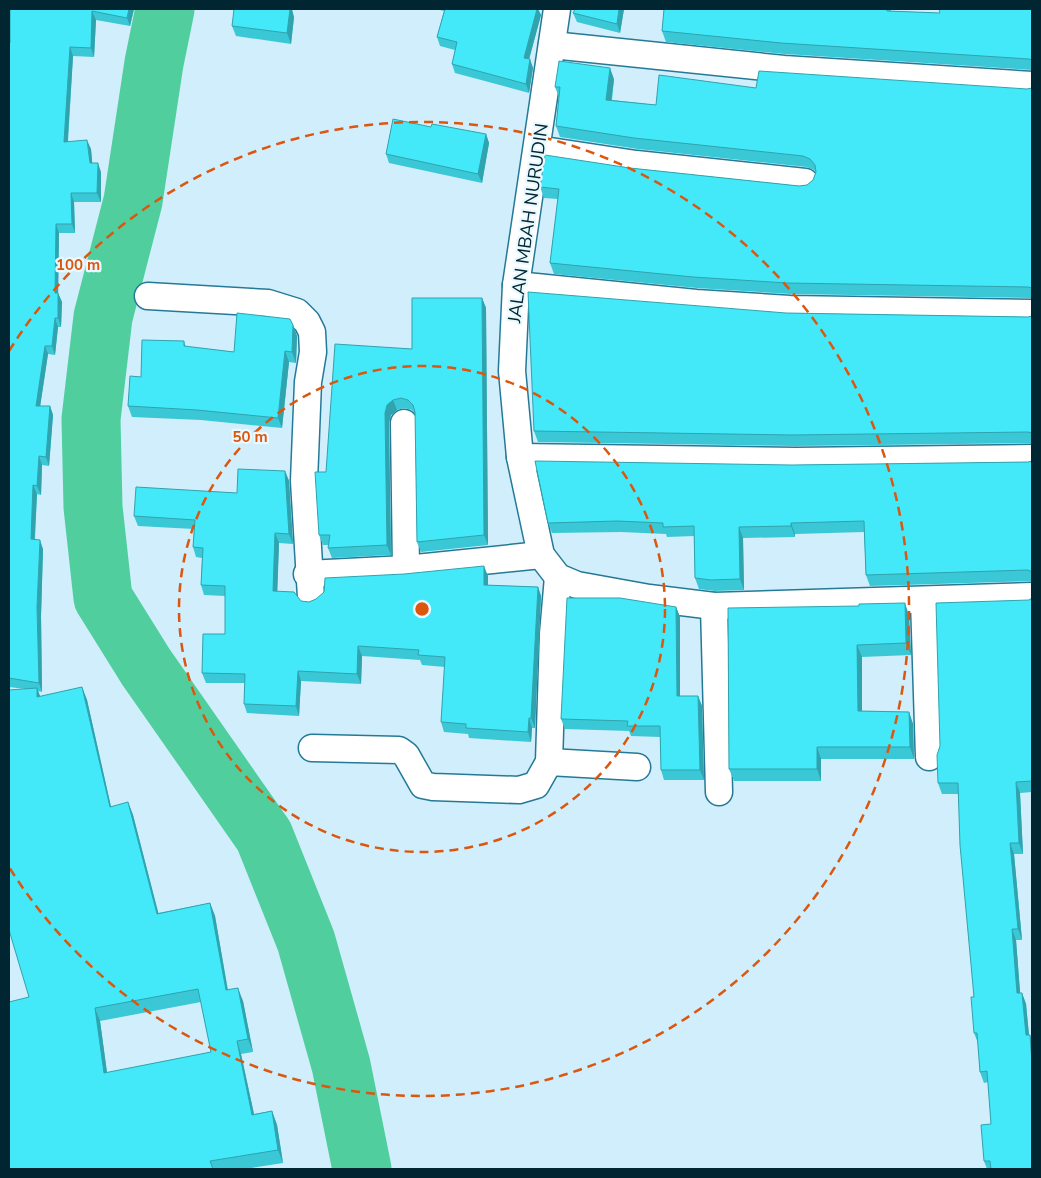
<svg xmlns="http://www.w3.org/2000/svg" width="1041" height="1178" viewBox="0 0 1041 1178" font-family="'Nunito Sans',sans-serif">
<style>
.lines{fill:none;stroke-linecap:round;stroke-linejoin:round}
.river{stroke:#50ce9e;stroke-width:59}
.minor-casing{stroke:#247a96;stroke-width:29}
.minor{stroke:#fff;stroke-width:26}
.wall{fill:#3ac8d6;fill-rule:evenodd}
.shaded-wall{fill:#2fa3ae}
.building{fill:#43e9f9;stroke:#2fa3ae;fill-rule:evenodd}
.ring{fill:none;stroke:#dc560e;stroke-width:2.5;stroke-dasharray:9 6}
.labels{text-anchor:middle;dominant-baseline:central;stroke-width:4.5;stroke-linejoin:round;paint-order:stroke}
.street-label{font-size:18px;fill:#022631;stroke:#eaf9ff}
.centre{fill:#dc560e;stroke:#eaf9ff;stroke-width:2.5}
.ring-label{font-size:15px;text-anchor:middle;font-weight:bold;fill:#dc560e;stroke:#eaf9ff;stroke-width:4.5;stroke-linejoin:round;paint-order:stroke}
</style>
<rect width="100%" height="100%" fill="#d0eefb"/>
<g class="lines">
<polyline class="river" points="165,9 154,63 133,201 103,317 91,419 93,507 103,598 146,667 264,836 306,941 341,1065 362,1169"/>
<g class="minor-casing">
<g id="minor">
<polyline points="557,9 516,285 512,371 520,457 541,555 558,577 577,585 649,598 714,606 1032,596"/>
<polyline points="552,45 784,69 1032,85"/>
<polyline points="537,149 636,164 805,182"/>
<polyline points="516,285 696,303 790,309 1032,313"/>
<polyline points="148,296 268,303 297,312 307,322 312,332 313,352 308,382 304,481 311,597"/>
<polyline points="404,423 406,569"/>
<polyline points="520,457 796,461 1032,458"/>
<polyline points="307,574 406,569 541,555"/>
<polyline points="924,600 929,757"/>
<polyline points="714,606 719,792"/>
<polyline points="312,748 399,750 406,755 423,785 433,787 519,790 536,785 549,762 553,634 558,577"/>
<polyline points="549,762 637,767"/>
</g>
</g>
<use href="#minor" class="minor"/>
</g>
<g class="wall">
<path d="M10 9H134L130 26 96 20 94 57 73 56 68 142 91 149 92 163 101 172V202H74L75 233H59L58 293 62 302 61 327H58L55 355 48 354 40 406H50L53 415 49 466 42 465 41 495 37 494 35 540 43 549 41 616 42 692 38 691 40 697 82 687 87 700 111 807 128 802 133 815 158 913 210 903 215 916 228 990 243 1001 253 1052 241 1054 254 1114 272 1111 277 1125 283 1163 245 1169H9L29 997 25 689 9 687V43H10ZM201 1002 211 1052 107 1073 100 1021Z"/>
<polygon points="436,9 538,9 541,15 529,59 533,68 529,93 455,73 452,64 455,50 440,46 437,37 444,11"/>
<polygon points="624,9 620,33 577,22 573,13"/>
<polygon points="891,9 891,11 940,13 1032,9 1032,70 785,54 666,42 662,31"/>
<polygon points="294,17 291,44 236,36 232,26"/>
<polygon points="614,79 612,100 656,105 756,88 1027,89 1032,88 1032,298 791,294 697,288 554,274 550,263 558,199 544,198 540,187 630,168 799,186 807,185 813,180 816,172 814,170 807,167 638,149 560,137 556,126 559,97 555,87"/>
<polygon points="431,127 486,134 489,143 482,183 389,163 386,154"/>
<polygon points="482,298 486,308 488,545 421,552 417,542 415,414 412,410 404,408 397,410 391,415 389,423 391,555 332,558 328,548 329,545 323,545 319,535 326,472 412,349"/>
<polygon points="786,313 1028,317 1032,316 1032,443 796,446 538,442 534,431"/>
<polygon points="293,325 297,336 296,363 289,362 282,428 201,420 132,417 128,406 141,377 184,341 186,347 234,352"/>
<polygon points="1032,461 1032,581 870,586 866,575 864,532 795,534 795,537 743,538 744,590 715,591 699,589 695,578 694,536 667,537 666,534 621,532 552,533 548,523 792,465 1028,462"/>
<polygon points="285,471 289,481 293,544 279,543 277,591 301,601 309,602 488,576 488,585 538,587 541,596 535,728 532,728 531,742 469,738 468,734 444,732 441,722 445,667 422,665 420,660 362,656 361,684 301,681 299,716 247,713 244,704 245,683 206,683 202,673 225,634 225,596 204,595 201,585 202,558 196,557 193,547 194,529 138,526 134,516 237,493"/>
<polygon points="1032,598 1032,792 1020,793 1023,854 1014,854 1022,940 1016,940 1020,993 1022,993 1026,1004 1029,1035 1032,1169 987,1169 984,1161 991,1124 988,1082 984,1083 980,1072 978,1043 974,1033 974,997 958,794 942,794 938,783 1029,600"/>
<polygon points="676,607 680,617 680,696 698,696 702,706 704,780 664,780 661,770 660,737 631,736 629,731 565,729 561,719"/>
<polygon points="728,608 909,615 911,655 862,657 862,711 909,712 913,724 914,759 821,759 821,781 734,781 729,769"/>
</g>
<g class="shaded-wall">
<polygon points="129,9 134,9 130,26 127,18"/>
<polygon points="290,9 292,9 294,17 291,44 287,33"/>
<polygon points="537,9 538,9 541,15 527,67 524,58"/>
<polygon points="619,9 624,9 620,33 617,24"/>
<polygon points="92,11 96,20 94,57 91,48"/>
<polygon points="70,47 73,56 67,151 64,142"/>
<polygon points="530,59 533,68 529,93 526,84"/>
<polygon points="610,68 614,79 610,110 606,100"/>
<polygon points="486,134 489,143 482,183 478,174"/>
<polygon points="87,140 91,149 93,171 90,163"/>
<polygon points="98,163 101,172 101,202 97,193"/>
<polygon points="71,193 74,202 75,233 72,224"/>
<polygon points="56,224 59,233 58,302 58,293 62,302 61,327 58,318 55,293"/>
<polygon points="482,298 486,308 488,545 484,535"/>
<polygon points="55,318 58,327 55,355 52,346"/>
<polygon points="293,325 297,336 296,363 292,352"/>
<polygon points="45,346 48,354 39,414 36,406"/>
<polygon points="285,351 289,362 282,428 278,418"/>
<polygon points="393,400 397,410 391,415 389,423 391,555 387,545 385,413 387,405"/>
<polygon points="50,406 53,415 49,466 46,457"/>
<polygon points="39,456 42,465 41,495 37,486"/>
<polygon points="285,471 289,481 293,544 289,534"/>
<polygon points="33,485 37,494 34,548 31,539"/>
<polygon points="791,523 795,534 795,537 791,526"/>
<polygon points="739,527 743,538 744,590 740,579"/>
<polygon points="275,533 279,543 277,601 273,591"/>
<polygon points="40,540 43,549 41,616 42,692 39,683 37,607"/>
<polygon points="484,566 488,576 488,595 484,585"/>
<polygon points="538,587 541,596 535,728 531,718"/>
<polygon points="905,603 909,615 911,655 906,643"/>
<polygon points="676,607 680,617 680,706 677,696"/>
<polygon points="857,645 862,657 862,723 858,711"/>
<polygon points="358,646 362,656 361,684 357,674"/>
<polygon points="298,671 301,681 299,716 296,706"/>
<polygon points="82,687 87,700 114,820 110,807"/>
<polygon points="37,688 42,701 37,697"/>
<polygon points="698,696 702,706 704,780 700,770"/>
<polygon points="909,712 913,724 914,759 910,747"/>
<polygon points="529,718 532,728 531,742 528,732"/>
<polygon points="817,747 821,759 821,781 817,769"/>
<polygon points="1016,782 1020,793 1023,854 1019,843"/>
<polygon points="128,802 133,815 162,927 157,914"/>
<polygon points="1010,843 1014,854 1022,940 1018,929"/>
<polygon points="210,903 215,916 230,1004 226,990"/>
<polygon points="1012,929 1016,940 1021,1004 1017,993"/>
<polygon points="238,988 243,1001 253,1052 248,1039"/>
<polygon points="1022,993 1026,1004 1030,1046 1026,1035"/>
<polygon points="95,1008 100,1021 109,1087 104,1073"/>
<polygon points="1030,1035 1032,1041 1032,1063"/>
<polygon points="237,1041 241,1054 257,1128 252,1115"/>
<polygon points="272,1111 277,1125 283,1163 278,1150"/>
</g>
<g class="building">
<polygon points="10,9 129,9 127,18 92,11 91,48 70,47 64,142 87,140 90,163 98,163 97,193 71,193 72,224 56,224 55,293 58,293 58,318 55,318 52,346 45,346 36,406 50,406 46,457 39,456 37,486 33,485 31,539 40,540 37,607 39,683 9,678 9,43 10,43"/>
<polygon points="234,9 290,9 287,33 232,26"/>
<polygon points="445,9 537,9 524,58 530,59 526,84 452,64 457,42 437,37"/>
<polygon points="575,9 619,9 617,24 573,13"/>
<polygon points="664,9 887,9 887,11 940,13 939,9 1032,9 1032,60 1029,59 781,43 662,31"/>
<polygon points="559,61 610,68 606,100 656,105 659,75 756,88 759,71 1027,89 1032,88 1032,288 1028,287 787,283 693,277 550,263 559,189 540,187 545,155 630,168 799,186 807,185 813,180 816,172 815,165 810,159 803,156 634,138 556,126 560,87 555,87"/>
<polygon points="393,119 431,127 432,124 486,134 478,174 386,154"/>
<polygon points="528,292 786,313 1028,317 1032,316 1032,433 1028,432 792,435 534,431"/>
<polygon points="412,298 482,298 484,535 417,542 415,412 413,405 408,400 401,398 393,400 387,405 385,413 387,545 328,548 330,535 319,535 315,472 326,472 335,344 412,349"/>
<polygon points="237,313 290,319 293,325 292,352 285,351 278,418 197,410 128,406 130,376 141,377 142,340 184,341 184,346 234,352"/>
<polygon points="535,461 792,465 1028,462 1032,461 1032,572 1028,570 866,575 864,521 791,523 791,526 739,527 740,579 711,580 695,578 694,526 663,527 663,523 617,521 548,523"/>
<polygon points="238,469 285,471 289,534 275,533 273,591 294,592 301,601 309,602 316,599 324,592 325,578 404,574 484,566 484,585 538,587 531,718 529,718 528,732 466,728 466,724 441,722 445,657 418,655 419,650 358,646 357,674 298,671 296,706 244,704 245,674 202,673 203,634 225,634 225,586 201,585 203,548 193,547 195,520 134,516 136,487 237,493"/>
<polygon points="567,598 620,598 676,607 677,696 698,696 700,770 661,770 660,726 627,726 628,721 561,719"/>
<polygon points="1032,598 1032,781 1016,782 1019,843 1010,843 1018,929 1012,929 1017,993 1022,993 1026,1035 1030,1035 1032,1063 1032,1169 991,1169 990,1161 984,1161 981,1125 991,1124 987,1071 980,1072 977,1033 974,1033 971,997 974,997 960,845 958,783 938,783 937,755 940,746 936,603 1029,600"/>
<polygon points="905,603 906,643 857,645 858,711 909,712 910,747 817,747 817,769 729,769 728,608 859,606 859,604"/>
<path d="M82 687 110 807 128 802 157 914 210 903 226 990 238 988 248 1039 237 1041 252 1115 272 1111 278 1150 210 1161 213 1169H9V1002L29 997 9 930V690L37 688V697ZM198 989 211 1052 104 1073 95 1008Z"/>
</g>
<g class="ring">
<circle cx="422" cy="609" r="243"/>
<path d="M9 351A487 487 0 1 1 9 867"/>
</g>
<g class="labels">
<g class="street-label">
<text transform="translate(528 223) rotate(-82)">JALAN MBAH NURUDIN</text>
</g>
</g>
<circle cx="422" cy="609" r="8" class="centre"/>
<g class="ring-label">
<text x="78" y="270">100 m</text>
<text x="250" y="442">50 m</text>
</g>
<rect width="1041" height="1178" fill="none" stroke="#022631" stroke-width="20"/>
</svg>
